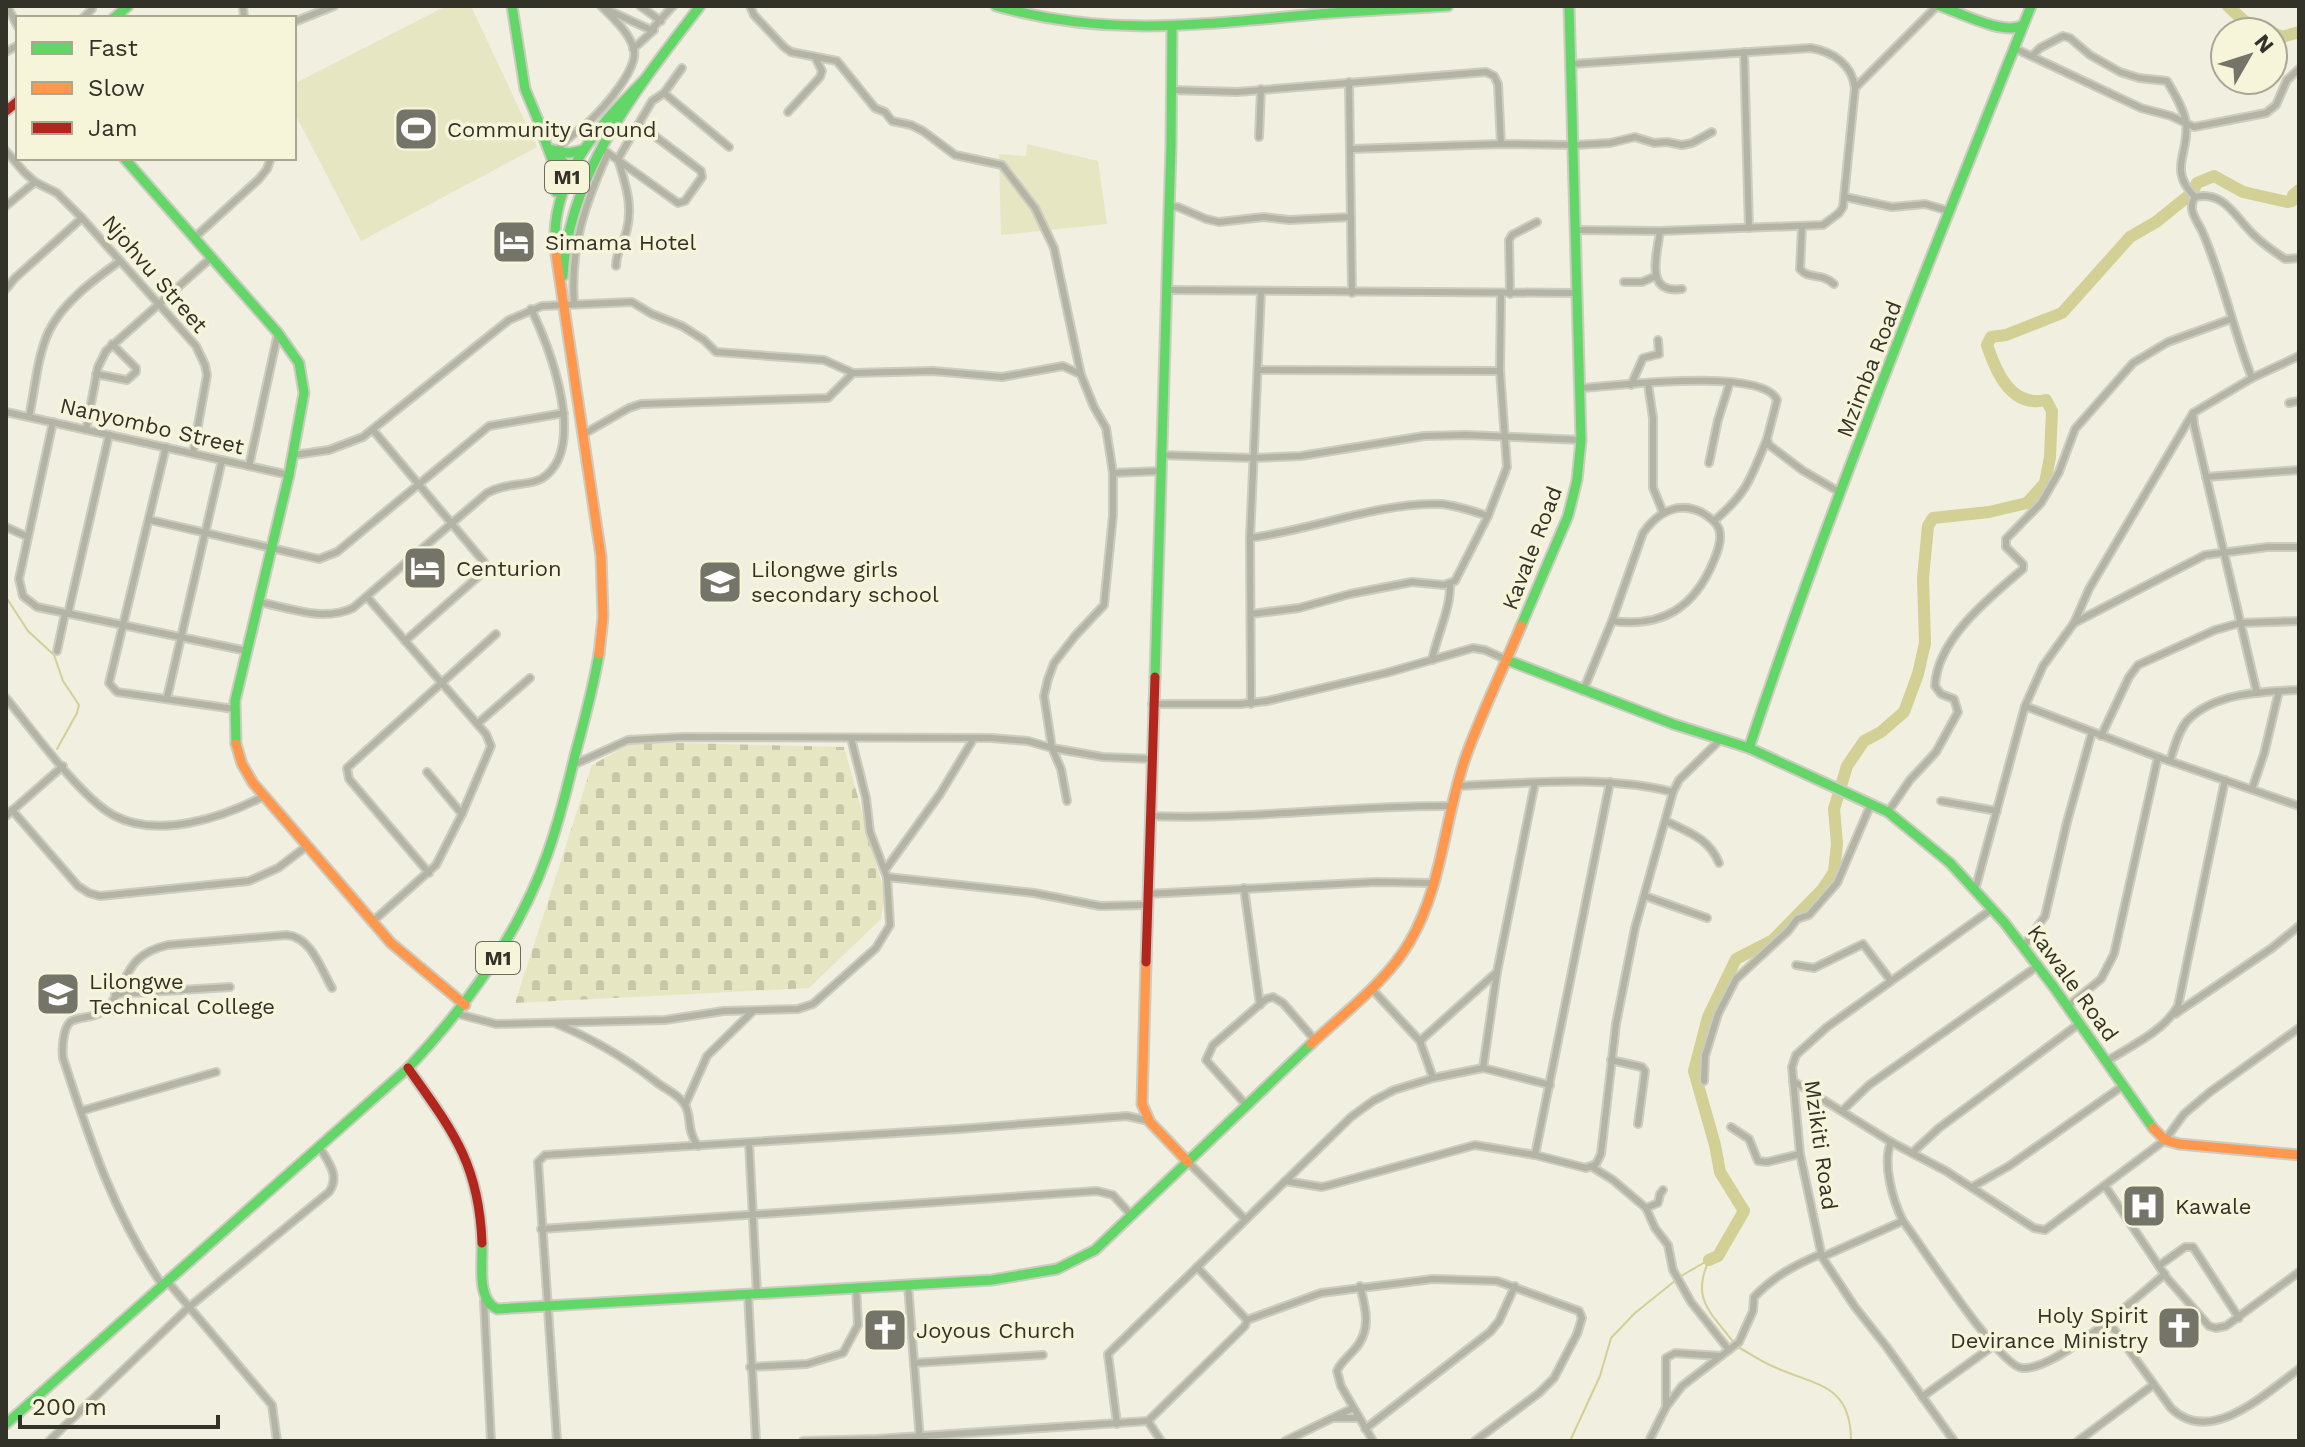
<svg xmlns="http://www.w3.org/2000/svg" width="2305" height="1447" viewBox="0 0 2305 1447" font-family="'Work Sans',sans-serif">
<style>
.green{fill:#e7e6c2}
.cemetery{fill:url(#cemetery-stones)}
.lines{fill:none;stroke-linecap:round;stroke-linejoin:round}
.stream{stroke:#d2d094;stroke-width:2}
.river{stroke:#d2d094;stroke-width:12}
.street-casing{stroke:#ccccc1;stroke-width:10}
.fast-casing{stroke:#ccccc1;stroke-width:13}
.slow-casing{stroke:#ccccc1;stroke-width:13}
.jam-casing{stroke:#ccccc1;stroke-width:13}
.street{stroke:#b4b4a4;stroke-width:6}
.fast{stroke:#63d668;stroke-width:9}
.slow{stroke:#ff974d;stroke-width:9}
.jam{stroke:#b3261e;stroke-width:9}
.labels{text-anchor:middle;dominant-baseline:central;stroke-width:7;stroke-linejoin:round;paint-order:stroke}
.shield{fill:#f6f5da;stroke:#6d6c5d;stroke-width:2}
.shield-label{font-size:20px;font-weight:bold;fill:#323228}
.poi-label{font-size:22px;fill:#323228;stroke:#f6f5da;text-anchor:start}
.street-label{font-size:22px;fill:#323228;stroke:#f6f5da}
</style>
<defs>
<pattern id="cemetery-stones" width="16" height="16" patternUnits="userSpaceOnUse" patternTransform="scale(2)"><rect width="16" height="16" fill="#e7e6c2"/><path d="M2 7V4a2 2 0 0 1 4 0v3zM10 15v-3a2 2 0 0 1 4 0v3z" fill="#c7c6a7"/></pattern>
</defs>
<rect width="100%" height="100%" fill="#f0efe0"/>
<g class="green">
<polygon points="446,6 471,6 537,147 361,241 294,112 294,84"/>
<polygon points="1027,144 1098,161 1107,224 1001,235 999,154 1026,156"/>
</g>
<polygon class="cemetery" points="634,742 844,747 885,895 881,919 809,988 515,1003 592,765"/>
<g class="lines">
<g class="stream">
<polyline points="6,597 28,631 54,655 63,681 79,705 77,713 57,749"/>
<path d="M1709 1260C1691 1300 1710 1311 1734 1343"/>
<polyline points="1681,1276 1707,1261"/>
<path d="M1738 1347C1749 1353 1760 1361 1772 1366 1814 1386 1851 1382 1851 1441"/>
<polyline points="1570,1441 1600,1376 1611,1338 1635,1313 1676,1280"/>
</g>
<g class="river">
<polyline points="2228,6 2244,21 2271,32"/>
<polyline points="2273,33 2282,37 2299,32"/>
<path d="M1709 1260 1718 1256 1744 1211 1720 1172 1715 1145 1694 1071 1708 1017 1736 959 1773 940 1822 890 1834 872 1837 844 1834 809 1847 766 1864 741 1881 732 1904 712 1918 674 1925 643 1923 578 1928 526 1933 518 1989 512 2027 503 2045 483 2050 457 2052 411 2046 400C2011 408 1996 372 1987 345L1991 337 2006 335 2062 313 2130 237 2156 222 2192 193 2197 183 2214 176 2243 192 2287 202 2292 201 2293 195 2299 190"/>
</g>
<g class="street-casing">
<g id="street">
<polyline points="7,6 18,27"/>
<polyline points="243,6 244,18"/>
<polyline points="640,6 661,21"/>
<polyline points="750,6 754,15 784,47 791,52 837,61 875,108 885,112 892,121 911,125 923,131 955,155 1002,165 1035,208 1054,248 1081,375 1094,407 1106,428 1113,473 1113,515 1104,605 1075,636 1054,663 1048,679 1044,696 1052,748 1103,757 1152,759"/>
<polyline points="608,10 651,30 673,6"/>
<polyline points="83,18 92,9"/>
<polyline points="294,22 334,6"/>
<polyline points="2014,48 2141,108 2171,116 2194,127 2266,113 2276,105 2287,80 2299,69"/>
<polyline points="633,49 654,30"/>
<polyline points="6,52 18,45"/>
<polyline points="1744,52 1749,228"/>
<path d="M2032 56 2040 48 2063 36 2070 38 2090 55 2120 72 2139 78 2167 81C2174 93 2184 109 2186 123 2190 153 2167 169 2195 197"/>
<path d="M1572 64 1811 48C1833 52 1852 64 1855 88L1843 207 1839 213 1823 225 1660 231 1575 230"/>
<polyline points="1349,82 1352,293"/>
<polyline points="1855,88 1937,6"/>
<polyline points="1171,90 1237,92 1486,72 1494,76 1498,84 1501,144"/>
<polyline points="664,93 729,147"/>
<polyline points="788,112 820,77 822,71 815,57"/>
<polyline points="1259,137 1261,89"/>
<polyline points="601,148 678,203 685,201 702,177 701,171 639,124"/>
<polyline points="1351,149 1501,144 1575,145 1610,143 1635,137 1654,143 1667,142 1682,145 1692,143 1712,132"/>
<polyline points="6,151 24,172 35,182 57,193 82,218 196,346 205,365 207,375 193,453"/>
<path d="M557 151C566 137 581 130 593 118 605 106 638 69 634 50 630 33 613 18 601 6"/>
<polyline points="1845,197 1892,207 1925,204 1949,211"/>
<path d="M2195 197C2187 209 2196 219 2202 231 2223 278 2233 330 2252 378"/>
<path d="M2195 197C2225 190 2236 219 2255 236 2264 245 2275 252 2285 259L2299 258"/>
<polyline points="6,206 35,182"/>
<polyline points="1168,206 1178,207 1206,219 1219,222 1264,217 1289,220 1351,217"/>
<path d="M1802 227 1800 269C1809 280 1821 272 1834 284"/>
<path d="M1660 231C1657 255 1644 294 1682 289"/>
<polyline points="194,238 259,179 267,169 271,158"/>
<path d="M616 266C616 250 624 244 627 229 633 204 625 183 618 159L652 101 664 93 682 68"/>
<polyline points="1624,282 1642,282 1656,276"/>
<polyline points="6,289 15,278 82,218"/>
<polyline points="1166,290 1577,293"/>
<polyline points="1510,294 1509,240 1512,235 1537,222"/>
<path d="M574 303C570 246 585 204 608 153"/>
<polyline points="1258,370 1500,371"/>
<polyline points="96,374 127,380 136,372 136,368 112,344"/>
<polyline points="1648,384 1653,418 1653,488 1663,512"/>
<polyline points="1631,385 1643,358 1659,354 1658,340"/>
<path d="M1580 388C1615 386 1763 367 1777 400L1767 439 1769 445 1802 470 1841 493"/>
<polyline points="2289,403 2299,401"/>
<polyline points="6,412 289,475"/>
<path d="M29 417C35 390 37 356 49 331 63 302 95 279 120 261"/>
<polyline points="53,422 19,579 23,596 37,607 247,651"/>
<polyline points="86,430 98,367 106,351 212,257"/>
<polyline points="373,430 484,562 484,567 480,575 405,641"/>
<polyline points="582,435 629,408 641,404 828,398 853,373"/>
<polyline points="166,447 109,683 117,692 234,709"/>
<polyline points="294,455 329,450 363,437 509,320 542,306 632,302 652,314 682,326 704,340 716,352 824,360 853,373 933,371 1002,377 1063,366 1080,374"/>
<polyline points="1160,455 1253,458 1301,456 1424,436 1466,435 1581,440"/>
<polyline points="1709,463 1718,420 1730,382"/>
<polyline points="249,466 278,333"/>
<polyline points="1113,473 1160,471"/>
<polyline points="2206,477 2299,470"/>
<polyline points="150,520 319,559 337,552 489,426 564,413"/>
<path d="M1714 521C1748 492 1750 479 1767 439"/>
<polyline points="6,527 28,537"/>
<path d="M1250 538C1311 530 1380 502 1440 504 1456 505 1472 511 1488 516"/>
<polyline points="368,598 486,734 491,746 462,814 436,865 372,922"/>
<path d="M259 602C290 608 323 622 353 608L487 493C506 482 529 486 541 479 589 450 550 347 531 309"/>
<polyline points="68,614 109,435"/>
<polyline points="1251,614 1299,608 1350,594 1412,582 1444,585 1455,581 1488,516 1507,467 1500,371 1501,294"/>
<polyline points="2074,623 2205,555 2268,547 2299,547"/>
<polyline points="57,651 65,614"/>
<path d="M1432 660C1437 635 1451 608 1450 584"/>
<path d="M1583 691 1612 621 1643 533C1657 513 1677 501 1701 512 1708 516 1716 521 1719 529 1722 538 1718 551 1714 560 1695 607 1663 628 1612 621"/>
<polyline points="2257,693 2194,425 2193,413 2252,378 2299,356"/>
<path d="M6 698C31 728 82 800 115 816 159 839 224 817 264 796"/>
<polyline points="167,698 222,460"/>
<polyline points="1152,704 1240,704 1267,701 1386,673 1473,648 1485,650 1507,660"/>
<polyline points="1251,704 1250,538 1261,292"/>
<polyline points="2025,706 2158,757 2299,806"/>
<polyline points="477,724 530,678"/>
<polyline points="2101,736 2129,677 2138,665 2215,630 2240,623 2299,621"/>
<path d="M2170 761C2174 748 2178 732 2187 721 2213 693 2263 691 2299 690"/>
<polyline points="573,765 628,740 683,737 991,738 1028,741 1052,748 1061,769 1067,801"/>
<polyline points="427,772 462,814"/>
<path d="M1457 786C1529 783 1603 775 1673 792"/>
<polyline points="2252,789 2264,754 2279,691"/>
<polyline points="1941,801 1997,811"/>
<polyline points="12,810 78,886 89,893 100,896 249,881 278,868 307,846"/>
<path d="M1888 812 1910 780 1936 752 1958 712 1954 699 1941 694 1935 686C1937 639 1990 597 2023 569V564L2006 547V539L2041 503 2059 472 2075 429 2133 363 2168 342 2231 319"/>
<polyline points="6,816 63,766"/>
<path d="M1150 816C1251 820 1351 805 1451 806"/>
<path d="M1666 821C1688 832 1709 838 1719 863"/>
<polyline points="885,870 940,794 974,738"/>
<polyline points="429,873 349,779 347,768 496,634"/>
<polyline points="887,877 1034,893 1100,906 1147,905"/>
<polyline points="1244,888 1260,1005"/>
<polyline points="1975,890 2025,706 2043,666 2074,623 2089,589 2193,413"/>
<polyline points="1147,894 1376,882 1434,883"/>
<polyline points="1645,896 1707,918"/>
<polyline points="2024,946 2045,916 2067,822 2092,732"/>
<polyline points="1796,965 1814,968 1863,944 1891,981"/>
<polyline points="1371,988 1420,1041 1433,1078"/>
<polyline points="115,994 230,987"/>
<polyline points="2068,1006 2101,979 2114,954 2158,757"/>
<polyline points="458,1014 496,1024 665,1020 724,1011 798,1009 813,1004 876,948 890,925 887,877 870,832 866,798 851,738"/>
<polyline points="2175,1014 2272,948 2299,926"/>
<path d="M557 1024C593 1039 624 1057 655 1081 664 1089 679 1094 685 1105 692 1117 686 1130 698 1146"/>
<polyline points="1420,1041 1497,972"/>
<polyline points="1611,1060 1642,1067 1645,1071 1638,1124"/>
<path d="M2107 1061C2131 1046 2164 1031 2178 1006L2225 780"/>
<polyline points="1483,1068 1497,972 1535,783"/>
<polyline points="1704,1081 1705,1056 1718,1014 1736,979 1788,931 1797,919 1809,915 1837,883 1871,804"/>
<polyline points="1793,1081 1891,1142 1946,1171 2034,1228 2045,1230 2165,1140 2184,1114 2210,1092 2299,1028"/>
<polyline points="685,1105 707,1056 753,1011"/>
<polyline points="1247,1106 1206,1060 1213,1045 1266,999 1273,997 1283,1003 1315,1040"/>
<polyline points="1843,1110 1869,1085 2039,965"/>
<polyline points="81,1111 216,1072"/>
<polyline points="1731,1127 1749,1139 1758,1161 1767,1162 1800,1154"/>
<path d="M1891 1142C1882 1164 1893 1201 1903 1221 1921 1245 1999 1366 2022 1368 2056 1371 2138 1296 2165 1274"/>
<polyline points="749,1143 757,1294"/>
<polyline points="1912,1153 1939,1128 2080,1023"/>
<polyline points="1535,1155 1610,782"/>
<polyline points="1188,1162 1245,1219"/>
<polyline points="1592,1167 1613,1180 1646,1208 1658,1203 1660,1194 1663,1190"/>
<polyline points="1285,1181 1322,1187 1330,1185 1475,1145 1535,1155 1586,1168 1596,1164 1601,1154 1616,1024 1635,928 1673,792 1679,780 1721,739"/>
<polyline points="2105,1186 2167,1278 2209,1326 2216,1328 2226,1326 2299,1272"/>
<polyline points="1972,1187 2009,1166 2124,1085"/>
<polyline points="1646,1208 1655,1228 1668,1245 1673,1270 1691,1302 1729,1350"/>
<polyline points="541,1229 1097,1191 1113,1195 1132,1216"/>
<polyline points="1822,1257 1903,1221"/>
<polyline points="2160,1265 2185,1247 2193,1247 2239,1318"/>
<polyline points="168,1282 272,1405 277,1441"/>
<polyline points="908,1285 920,1441"/>
<path d="M163 1286C114 1216 89 1138 63 1058 62 1048 63 1029 70 1022 77 1016 94 1019 105 1010 131 985 120 956 168 945L287 935C311 937 321 969 332 988"/>
<path d="M1360 1286C1366 1309 1372 1331 1354 1350 1347 1358 1341 1362 1337 1371L1341 1386 1373 1441"/>
<polyline points="748,1294 756,1441"/>
<polyline points="484,1301 491,1441"/>
<polyline points="1247,1320 1321,1293 1433,1279 1497,1281 1579,1311 1582,1318 1577,1334 1554,1378 1539,1393 1475,1441"/>
<path d="M2108 1321 2171 1408C2210 1447 2266 1393 2299 1369"/>
<polyline points="914,1363 1043,1355"/>
<polyline points="750,1367 807,1364 843,1353 858,1325 856,1288"/>
<polyline points="1922,1397 1993,1346"/>
<polyline points="1666,1407 1666,1358 1675,1353 1720,1356"/>
<polyline points="1335,1418 1359,1418"/>
<polyline points="1148,1421 1161,1441"/>
<polyline points="1117,1424 1108,1354 1351,1117 1373,1101 1394,1090 1433,1078 1483,1068 1550,1085"/>
<polyline points="1365,1429 1490,1332 1499,1321 1515,1286"/>
<path d="M49 1441 189 1307 329 1192C340 1176 329 1163 320 1148"/>
<polyline points="557,1441 538,1162 545,1155 959,1129 1127,1116 1149,1121"/>
<polyline points="803,1441 877,1439 1148,1421 1245,1326 1247,1320 1197,1267"/>
<polyline points="1285,1441 1353,1408"/>
<path d="M1649 1441 1666 1407 1682 1386 1739 1342 1753 1311 1754 1297C1774 1276 1795 1265 1821 1254"/>
<polyline points="1954,1441 1886,1346 1855,1307 1822,1257 1800,1154 1792,1067 1796,1055 1827,1027 1992,909"/>
<polyline points="2078,1441 2153,1385"/>
</g>
</g>
<g class="fast-casing">
<g id="fast">
<polyline points="512,6 525,89 545,137"/>
<path d="M996 6C1106 37 1195 25 1307 15 1354 11 1401 9 1448 6"/>
<path d="M1940 6C1961 13 2004 36 2023 25"/>
<polyline points="114,18 128,6"/>
<polyline points="542,133 557,172 556,192"/>
<polyline points="552,150 569,153 583,150"/>
<polyline points="553,150 565,164 587,176"/>
<polyline points="124,158 278,333 299,363 304,393 289,475 235,701 236,744"/>
<path d="M555 247C551 176 599 126 645 79"/>
<path d="M563 276C568 172 639 86 700 6"/>
<polyline points="1521,626 1568,516 1577,480 1581,440 1569,6"/>
<polyline points="1507,660 1673,724 1749,748 1888,812 1950,863 2004,922 2053,986 2153,1128"/>
<polyline points="1155,677 1171,146 1172,27"/>
<path d="M1749 748C1833 497 1933 252 2031 6"/>
<path d="M482 1243C483 1263 476 1299 497 1309L992 1280 1057 1269 1095 1250 1311 1044"/>
<path d="M6 1424 408 1068C467 1006 518 936 547 855 559 822 567 789 575 755 584 722 593 689 599 654"/>
</g>
</g>
<g class="slow-casing">
<g id="slow">
<polyline points="555,247 601,556 603,617 599,654"/>
<polyline points="236,744 242,764 253,783 391,943 465,1005"/>
<polyline points="1146,962 1142,1104 1150,1122 1188,1162"/>
<path d="M1311 1044C1344 1013 1386 982 1409 943 1443 886 1444 818 1466 756 1482 712 1503 669 1521 626"/>
<polyline points="2153,1128 2165,1140 2179,1144 2299,1155"/>
</g>
</g>
<g class="jam-casing">
<g id="jam">
<polyline points="6,111 18,101"/>
<polyline points="1146,962 1155,677"/>
<path d="M408 1068C452 1130 479 1163 482 1243"/>
</g>
</g>
<use href="#street" class="street"/>
<use href="#fast" class="fast"/>
<use href="#slow" class="slow"/>
<use href="#jam" class="jam"/>
</g>
<defs>
<g id="stadium-square" transform="scale(2.3)"><rect x="-9" y="-9" width="18" height="18" rx="4" fill="#747468" stroke="#f6f5da"/><path d="M0-5a6.5 5 0 1 0 0 10a6.5 5 0 1 0 0-10ZM-3.5-1.8h7v3.6h-7Z" fill="#fff"/></g>
<g id="hotel-square" transform="scale(2.3)"><rect x="-9" y="-9" width="18" height="18" rx="4" fill="#747468" stroke="#f6f5da"/><path d="M-6-4.5h1.5V1H6V5H4.5V3h-9V5H-6ZM-4 0a1.8 1.8 0 1 1 3.6 0ZM.5 0V-2.5h3Q6-2.5 6 0Z" fill="#fff"/></g>
<g id="school-square" transform="scale(2.3)"><rect x="-9" y="-9" width="18" height="18" rx="4" fill="#747468" stroke="#f6f5da"/><path d="M0-5L7-2L0 1L-7-2ZM-4 1L0 2.5L4 1V4Q0 6-4 4Z" fill="#fff"/></g>
<g id="university-square" transform="scale(2.3)"><rect x="-9" y="-9" width="18" height="18" rx="4" fill="#747468" stroke="#f6f5da"/><path d="M0-5L7-2L0 1L-7-2ZM-4 1L0 2.5L4 1V4Q0 6-4 4Z" fill="#fff"/></g>
<g id="hospital-square" transform="scale(2.3)"><rect x="-9" y="-9" width="18" height="18" rx="4" fill="#747468" stroke="#f6f5da"/><path d="M-5-5h3v3.5h4V-5h3V5h-3V1.5h-4V5h-3Z" fill="#fff"/></g>
<g id="church-square" transform="scale(2.3)"><rect x="-9" y="-9" width="18" height="18" rx="4" fill="#747468" stroke="#f6f5da"/><path d="M-1.2-6h2.4v3.5h3.3v2.4h-3.3V6h-2.4V-.1h-3.3v-2.4h3.3Z" fill="#fff"/></g>
</defs>
<g fill-rule="evenodd">
<use href="#stadium-square" x="416" y="129"/>
<use href="#hotel-square" x="514" y="242"/>
<use href="#hotel-square" x="425" y="568"/>
<use href="#school-square" x="720" y="582"/>
<use href="#university-square" x="58" y="994"/>
<use href="#hospital-square" x="2144" y="1206"/>
<use href="#church-square" x="2179" y="1328"/>
<use href="#church-square" x="885" y="1330"/>
</g>
<g class="labels">
<g class="shield">
<rect x="545" y="161" width="44" height="32" rx="6"/>
<rect x="476" y="942" width="44" height="32" rx="6"/>
</g>
<g class="shield-label">
<text x="567" y="177">M1</text>
<text x="498" y="958">M1</text>
</g>
<g class="poi-label">
<text x="447" y="129">Community Ground</text>
<text x="545" y="242">Simama Hotel</text>
<text x="456" y="568">Centurion</text>
<text x="751" y="569">Lilongwe girls<tspan x="751" dy="25">secondary school</tspan></text>
<text x="89" y="981">Lilongwe<tspan x="89" dy="25">Technical College</tspan></text>
<text x="2175" y="1206">Kawale</text>
<text x="2148" y="1315" text-anchor="end">Holy Spirit<tspan x="2148" dy="25">Devirance Ministry</tspan></text>
<text x="916" y="1330">Joyous Church</text>
</g>
<g class="street-label">
<text transform="translate(155 274) rotate(49)">Njohvu Street</text>
<text transform="translate(1869 369) rotate(-69)">Mzimba Road</text>
<text transform="translate(152 426) rotate(13)">Nanyombo Street</text>
<text transform="translate(1532 548) rotate(-69)">Kavale Road</text>
<text transform="translate(2073 983) rotate(54)">Kawale Road</text>
<text transform="translate(1821 1145) rotate(82)">Mzikiti Road</text>
</g>
</g>
<rect width="2305" height="1447" fill="none" stroke="#323228" stroke-width="16"/>
<rect x="16" y="16" width="280" height="144" fill="#f6f5da" stroke="#a8a793" stroke-width="2"/>
<rect x="32" y="42" width="40" height="12" fill="#63d668" stroke="#a8a793" stroke-width="2"/>
<text x="88" y="56" font-size="24" fill="#323228">Fast</text>
<rect x="32" y="82" width="40" height="12" fill="#ff974d" stroke="#a8a793" stroke-width="2"/>
<text x="88" y="96" font-size="24" fill="#323228">Slow</text>
<rect x="32" y="122" width="40" height="12" fill="#b3261e" stroke="#a8a793" stroke-width="2"/>
<text x="88" y="136" font-size="24" fill="#323228">Jam</text>
<g transform="translate(2249 56) rotate(51)"><circle r="38" fill="#f6f5da" stroke="#a8a793" stroke-width="2"/>
<path d="M0-6L14 30L0 20L-14 30Z" fill="#747468"/>
<text y="-12" font-size="22" font-weight="bold" text-anchor="middle" fill="#323228">N</text>
</g>
<path d="M20 1415v12h198v-12" fill="none" stroke="#323228" stroke-width="4"/>
<text x="32" y="1415" font-size="24" fill="#323228" stroke="#f6f5da" stroke-width="6" paint-order="stroke">200 m</text>
</svg>
